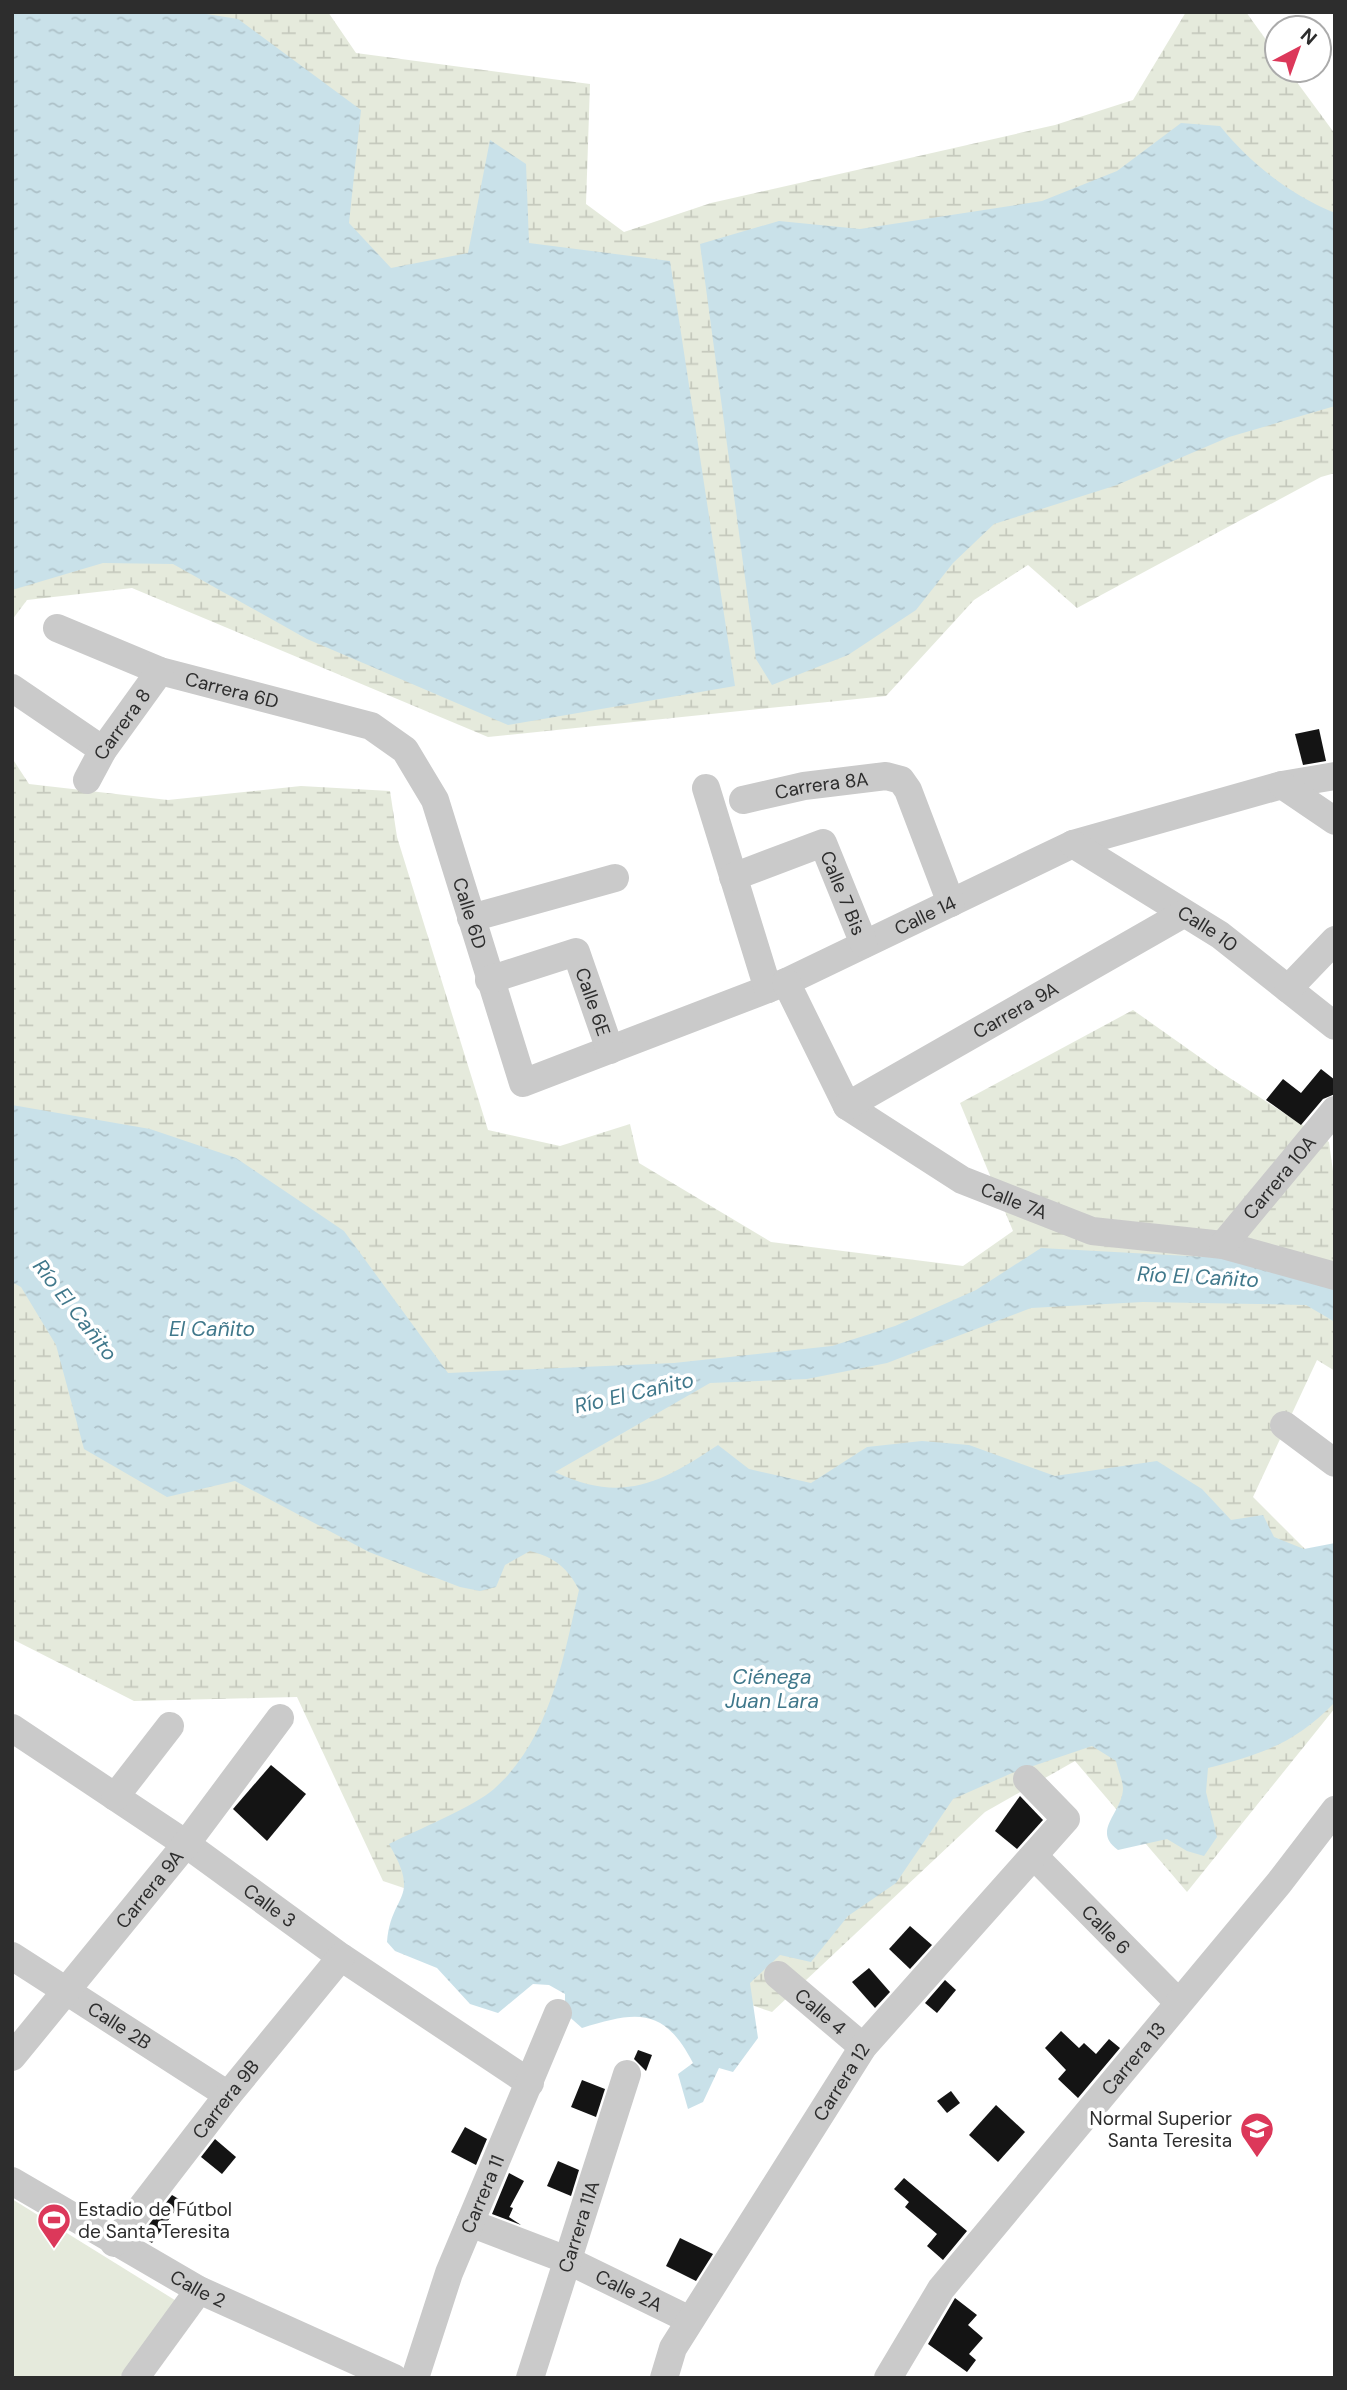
<svg xmlns="http://www.w3.org/2000/svg" width="1347" height="2390" viewBox="0 0 1347 2390" font-family="'DM Sans',sans-serif">
<style>
.wetland{fill:url(#wetland-marsh)}
.pitch{fill:#e5eadc}
.water{fill:url(#water-ripples)}
.building{fill:#141414}
.lines{fill:none;stroke-linecap:round;stroke-linejoin:round}
.minor{stroke:#cacaca;stroke-width:28}
.labels{text-anchor:middle;dominant-baseline:central;stroke-width:7;stroke-linejoin:round;paint-order:stroke}
.street-label{font-size:19px;fill:#2d2d2d;stroke:#fff}
.poi-label{font-size:19px;fill:#2d2d2d;stroke:#fff;text-anchor:end}
.water-label{font-size:21px;font-style:italic;fill:#40788b;stroke:#fff}
</style>
<defs>
<pattern id="wetland-marsh" width="20" height="14" patternUnits="userSpaceOnUse" patternTransform="scale(1.75)"><rect width="20" height="14" fill="#e5eadc"/><path d="M1 5h8M5 5V1M11 12h8M15 12V8" fill="none" stroke="#c5c9bd"/></pattern>
<pattern id="water-ripples" width="26" height="14" patternUnits="userSpaceOnUse" patternTransform="scale(1.75)"><rect width="26" height="14" fill="#c9e1e9"/><path d="M2 4q2-2 4 0t4 0M15 11q2-2 4 0t4 0" fill="none" stroke="#adc1c8"/></pattern>
</defs>
<rect width="100%" height="100%" fill="#fff"/>
<g class="wetland">
<polygon points="12,12 328,12 356,53 590,84 586,204 624,232 711,203 1055,125 1133,100 1186,12 1246,12 1277,55 1277,70 1288,70 1335,134 1335,473 1321,477 1077,608 1028,565 974,600 886,696 488,737 132,588 27,600 12,620"/>
<polygon points="12,758 29,784 168,800 301,786 390,791 397,837 488,1130 560,1146 630,1124 639,1163 771,1242 963,1266 1013,1231 960,1103 1133,1010 1222,1073 1329,1142 1335,1186 1335,1371 1317,1360 1253,1497 1335,1579 1335,1708 1187,1892 1075,1761 985,1812 772,2012 383,1881 297,1697 134,1701 12,1639"/>
</g>
<polygon class="pitch" points="12,2199 178,2302 119,2378 12,2378"/>
<g class="water">
<polygon points="12,12 194,12 238,19 361,110 349,223 391,268 468,253 490,140 526,164 529,243 670,261 735,686 508,725 307,639 173,564 103,563 12,590"/>
<path d="M1181 123 1220 126C1251 164 1289 194 1335 213V406L1229 437 1117 485 994 524 953 563 916 610 848 655 772 685 756 659 700 244 779 221 860 229 1042 201 1117 171Z"/>
<path d="M12 1105 150 1129 236 1158 344 1231 448 1373 674 1363 832 1346 895 1326 976 1290 1041 1248 1243 1259 1335 1285V1322L1306 1305 1143 1302 1031 1308 887 1363 807 1379 710 1383 555 1472C622 1504 661 1483 718 1445L749 1469 811 1483 867 1447 922 1441 969 1445 1055 1476 1157 1461 1202 1489 1231 1520 1263 1515 1274 1537 1304 1549 1335 1543V1702C1296 1743 1262 1754 1208 1768L1206 1792 1217 1837 1204 1856 1187 1851 1167 1839 1118 1850C1091 1831 1122 1813 1123 1789 1123 1781 1118 1770 1116 1761L1092 1746 1012 1773 953 1799 896 1883 848 1916 811 1962 780 1955 750 1983 758 2038 733 2072 719 2068 703 2102 688 2109 678 2074 693 2063C664 2007 637 2011 582 2028L565 2013V1994L549 1985 533 1984 498 2013 470 2004 437 1968 395 1951 387 1942C391 1892 422 1901 389 1844 415 1831 475 1806 494 1789 550 1739 563 1660 579 1590 568 1568 554 1557 530 1551L505 1565 496 1587 480 1591 460 1587 369 1552 235 1481 167 1497 84 1449 56 1345 21 1287 12 1282Z"/>
</g>
<g class="building">
<polygon points="1319,729 1326,761 1303,765 1295,734"/>
<polygon points="1321,1069 1335,1080 1335,1094 1323,1099 1301,1125 1266,1100 1283,1079 1301,1093"/>
<polygon points="271,1765 306,1794 267,1841 233,1809"/>
<polygon points="1020,1796 1043,1820 1017,1849 995,1831"/>
<polygon points="910,1926 932,1945 910,1969 889,1949"/>
<polygon points="869,1968 890,1992 875,2008 852,1982"/>
<polygon points="945,1980 956,1990 937,2013 925,2003"/>
<polygon points="1061,2031 1079,2048 1084,2043 1096,2054 1109,2039 1120,2048 1078,2098 1058,2079 1066,2070 1045,2048"/>
<polygon points="638,2050 652,2055 646,2071 634,2059"/>
<polygon points="582,2080 605,2089 596,2117 571,2107"/>
<polygon points="951,2091 960,2103 947,2113 937,2101"/>
<polygon points="996,2105 1025,2132 998,2162 969,2135"/>
<polygon points="465,2127 487,2139 476,2165 451,2152"/>
<polygon points="215,2139 236,2157 222,2174 201,2157"/>
<polygon points="558,2161 579,2170 571,2196 547,2186"/>
<polygon points="509,2173 524,2181 510,2207 513,2208 509,2217 521,2225 492,2214"/>
<polygon points="904,2178 967,2231 943,2260 927,2246 937,2234 905,2207 909,2202 894,2189"/>
<polygon points="172,2195 182,2201 152,2243 140,2236"/>
<polygon points="680,2238 713,2254 696,2281 666,2266"/>
<polygon points="955,2298 977,2315 968,2325 983,2338 969,2354 976,2360 967,2372 928,2344"/>
</g>
<g class="lines">
<g class="minor">
<path id="s1" d="M57 628 160 671 371 726 405 750 435 800 523 1083 786 982 1073 844 1282 785 1335 776"/>
<polyline points="12,688 103,750"/>
<path id="s2" d="M87 780 103 750 160 671"/>
<polyline points="1282,785 1335,821"/>
<polyline points="706,788 768,989"/>
<path id="s3" d="M743 800 804 786 886 776 901 780 908 790 951 903"/>
<path id="s4" d="M1073 844 1220 935 1335 1026"/>
<path id="s5" d="M733 877 823 843 864 944"/>
<polyline points="471,918 615,878"/>
<path id="s6" d="M489 980 576 952 610 1050"/>
<path id="s7" d="M786 982 847 1106 962 1180 1092 1231 1223 1245 1335 1276"/>
<polyline points="1288,989 1335,940"/>
<path id="s8" d="M847 1106 1183 914"/>
<path id="s9" d="M1223 1245 1335 1110"/>
<polyline points="1284,1425 1335,1463"/>
<path id="s10" d="M12 1728 186 1844 341 1957 530 2083"/>
<polyline points="115,1797 170,1726"/>
<path id="s11" d="M1034 1856 1178 2002"/>
<path id="s12" d="M12 1956 228 2095"/>
<path id="s13" d="M778 1975 863 2047"/>
<path id="s14" d="M12 2057 186 1844 280 1718"/>
<path id="s15" d="M12 2181 199 2290 394 2378"/>
<path id="s16" d="M470 2223 567 2260 690 2320"/>
<path id="s17" d="M114 2243 228 2095 341 1957"/>
<polyline points="135,2378 199,2290"/>
<path id="s18" d="M415 2378 449 2273 558 2013"/>
<path id="s19" d="M530 2378 627 2074"/>
<path id="s20" d="M664 2378 673 2348 863 2047 1066 1819 1027 1779"/>
<path id="s21" d="M888 2378 941 2289 1279 1883 1335 1810"/>
</g>
</g>
<defs>
<g id="university-pin" transform="scale(1.75)"><path d="M0 17L-7.5 6A9.5 9.5 0 1 1 7.5 6Z" fill="#dc385a" stroke="#fff"/><path d="M0-5L7-2L0 1L-7-2ZM-4 1L0 2.5L4 1V4Q0 6-4 4Z" fill="#fff"/></g>
<g id="stadium-pin" transform="scale(1.75)"><path d="M0 17L-7.5 6A9.5 9.5 0 1 1 7.5 6Z" fill="#dc385a" stroke="#fff"/><path d="M0-5a6.5 5 0 1 0 0 10a6.5 5 0 1 0 0-10ZM-3.5-1.8h7v3.6h-7Z" fill="#fff"/></g>
</defs>
<g fill-rule="evenodd">
<use href="#university-pin" x="1257" y="2129"/>
<use href="#stadium-pin" x="54" y="2220"/>
</g>
<g class="labels">
<g class="street-label">
<text stroke="none"><textPath href="#s1" startOffset="186">Carrera 6D</textPath></text>
<text stroke="none"><textPath href="#s2" startOffset="66">Carrera 8</textPath></text>
<text stroke="none"><textPath href="#s3" startOffset="80">Carrera 8A</textPath></text>
<text stroke="none"><textPath href="#s5" startOffset="150">Calle 7 Bis</textPath></text>
<text stroke="none"><textPath href="#s1" startOffset="548">Calle 6D</textPath></text>
<text stroke="none"><textPath href="#s1" startOffset="1162">Calle 14</textPath></text>
<text stroke="none"><textPath href="#s4" startOffset="159">Calle 10</textPath></text>
<text stroke="none"><textPath href="#s6" startOffset="144">Calle 6E</textPath></text>
<text stroke="none"><textPath href="#s8" startOffset="194">Carrera 9A</textPath></text>
<text stroke="none"><textPath href="#s9" startOffset="88">Carrera 10A</textPath></text>
<text stroke="none"><textPath href="#s7" startOffset="331">Calle 7A</textPath></text>
<text stroke="none"><textPath href="#s14" startOffset="217">Carrera 9A</textPath></text>
<text stroke="none"><textPath href="#s10" startOffset="313">Calle 3</textPath></text>
<text stroke="none"><textPath href="#s11" startOffset="103">Calle 6</textPath></text>
<text stroke="none"><textPath href="#s13" startOffset="56">Calle 4</textPath></text>
<text stroke="none"><textPath href="#s12" startOffset="128">Calle 2B</textPath></text>
<text stroke="none"><textPath href="#s21" startOffset="404">Carrera 13</textPath></text>
<text stroke="none"><textPath href="#s20" startOffset="346">Carrera 12</textPath></text>
<text stroke="none"><textPath href="#s17" startOffset="182">Carrera 9B</textPath></text>
<text stroke="none"><textPath href="#s18" startOffset="196">Carrera 11</textPath></text>
<text stroke="none"><textPath href="#s19" startOffset="159">Carrera 11A</textPath></text>
<text stroke="none"><textPath href="#s15" startOffset="215">Calle 2</textPath></text>
<text stroke="none"><textPath href="#s16" startOffset="173">Calle 2A</textPath></text>
</g>
<g class="poi-label">
<text x="1232" y="2118">Normal Superior<tspan x="1232" dy="22">Santa Teresita</tspan></text>
<text x="78" y="2209" text-anchor="start">Estadio de Fútbol<tspan x="78" dy="22">de Santa Teresita</tspan></text>
</g>
<g class="water-label">
<text transform="translate(1198 1277) rotate(3)">Río El Cañito</text>
<text transform="translate(75 1310) rotate(52)">Río El Cañito</text>
<text x="212" y="1329">El Cañito</text>
<text transform="translate(634 1393) rotate(-13)">Río El Cañito</text>
<text x="772" y="1677">Ciénega<tspan x="772" dy="24">Juan Lara</tspan></text>
</g>
</g>
<rect width="1347" height="2390" fill="none" stroke="#2d2d2d" stroke-width="28"/>
<g transform="translate(1298 49) rotate(41)"><circle r="33" fill="#ffffff" stroke="#ababab" stroke-width="2"/>
<path d="M0-5L12 26L0 18L-12 26Z" fill="#dc385a"/>
<text y="-10" font-size="19" font-weight="bold" text-anchor="middle" fill="#2d2d2d">N</text>
</g>
</svg>
